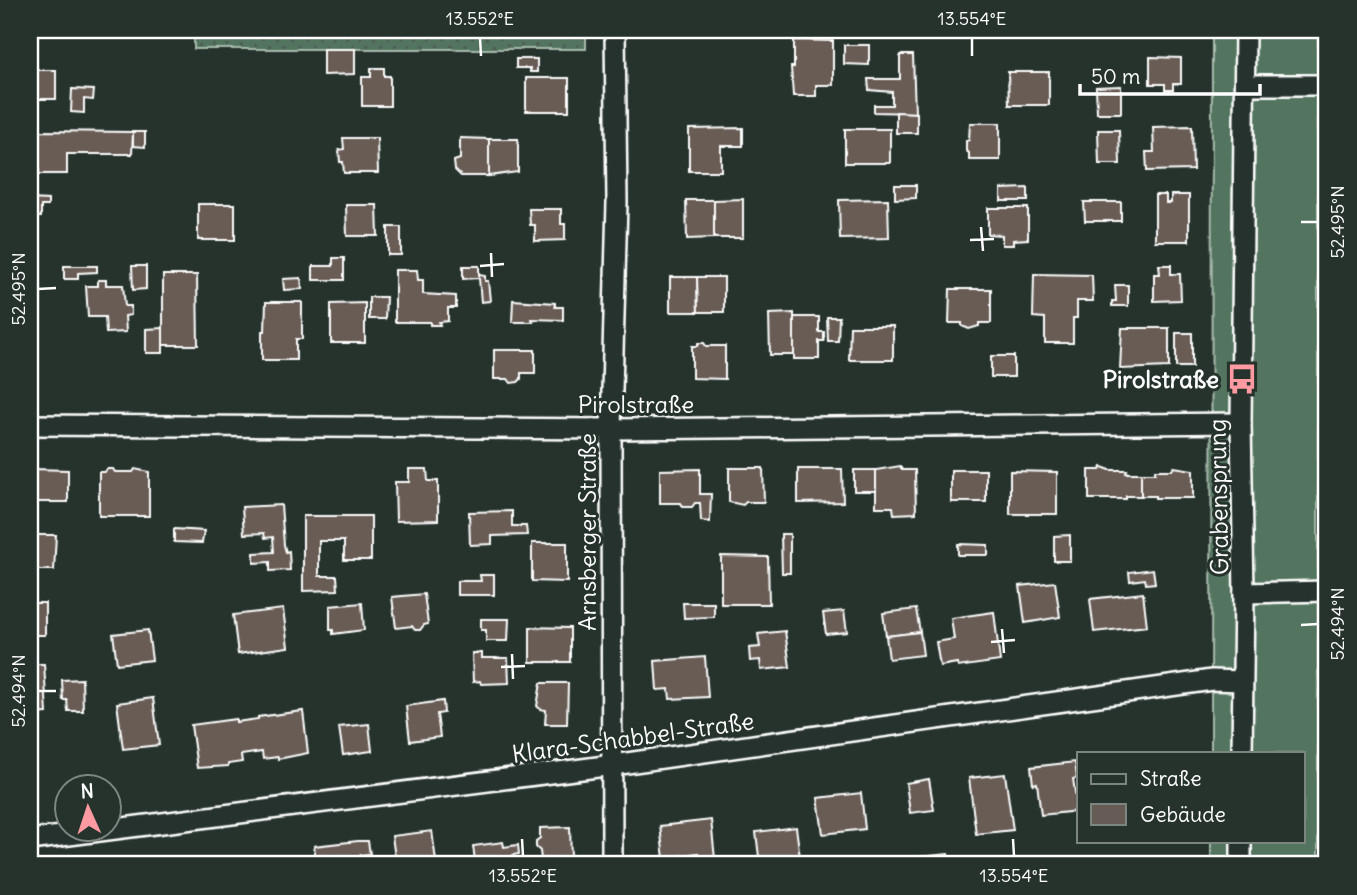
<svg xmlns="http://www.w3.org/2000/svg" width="1357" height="895" viewBox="0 0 1357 895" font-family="Delius,sans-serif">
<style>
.grass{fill:#53745e;stroke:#a9baae;stroke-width:2}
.garden{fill:url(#garden-dots);stroke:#a9baae;stroke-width:2}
.building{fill:#675b55;stroke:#fff;stroke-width:2}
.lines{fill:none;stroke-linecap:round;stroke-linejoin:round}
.street-casing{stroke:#fff;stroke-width:24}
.street{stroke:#26332d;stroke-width:19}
.ticks{fill:none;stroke:#fff;stroke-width:2.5}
.labels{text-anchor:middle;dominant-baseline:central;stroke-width:6;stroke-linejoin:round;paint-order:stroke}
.poi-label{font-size:24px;font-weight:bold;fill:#fff;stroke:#26332d;text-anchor:end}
.street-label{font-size:24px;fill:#fff;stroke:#26332d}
.neatline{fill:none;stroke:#fff;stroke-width:2.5}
.ticks-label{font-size:18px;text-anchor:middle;fill:#fff}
</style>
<defs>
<pattern id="garden-dots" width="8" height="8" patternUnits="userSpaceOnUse" patternTransform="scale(1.75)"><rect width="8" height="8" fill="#53745e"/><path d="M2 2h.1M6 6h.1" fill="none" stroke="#4e5a52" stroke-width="1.8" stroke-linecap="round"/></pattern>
</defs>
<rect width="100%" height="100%" fill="#26332d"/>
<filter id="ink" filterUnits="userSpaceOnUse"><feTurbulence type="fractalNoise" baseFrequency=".0143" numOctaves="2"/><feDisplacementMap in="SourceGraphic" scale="14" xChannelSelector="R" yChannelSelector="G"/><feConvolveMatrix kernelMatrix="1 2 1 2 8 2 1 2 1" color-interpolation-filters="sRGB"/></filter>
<g filter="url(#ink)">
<polygon class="grass" points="1212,30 1318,30 1318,865 1211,865 1211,841 1303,841 1303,753 1211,753"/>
<rect class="garden" x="194" y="30" width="392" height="19"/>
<g class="building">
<polygon points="794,40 833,41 833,85 816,85 816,96 793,96 791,67 794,67"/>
<polygon points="844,45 869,45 869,65 844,64"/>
<polygon points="323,49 355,49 355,74 323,75"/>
<polygon points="900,55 913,55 915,113 874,112 874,105 892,105 892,92 869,90 868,79 900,79"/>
<polygon points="1150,57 1181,58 1181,84 1173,84 1173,90 1165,90 1165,84 1150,84"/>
<polygon points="30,59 32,59 32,70 56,70 56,99 30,99"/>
<polygon points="516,59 537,59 537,72 530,72 530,68 516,68"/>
<polygon points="371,68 384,68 384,76 390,76 390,106 362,106 362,77 371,77"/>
<polygon points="1008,72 1049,72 1049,105 1009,105"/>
<rect x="526" y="78" width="43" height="33"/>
<polygon points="1121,86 1121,113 1097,113 1096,87"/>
<polygon points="72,89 94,90 93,100 84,99 84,113 71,112"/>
<polygon points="896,112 917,113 917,133 896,133"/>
<polygon points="970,123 1000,123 1000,160 969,160 969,153 966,151 966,141 969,140"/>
<polygon points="1192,126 1193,170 1147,171 1146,152 1154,152 1153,127"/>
<polygon points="743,128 743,146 721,146 721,171 689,171 689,129"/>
<rect x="845" y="129" width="45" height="34"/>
<polygon points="1098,130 1119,130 1120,164 1099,164"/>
<polygon points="38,131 133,132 132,154 67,154 67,174 39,174 39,155 30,155 30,140 38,140"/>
<polygon points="133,132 145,132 145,147 133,146"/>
<polygon points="343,138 377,138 378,173 344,173 343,162 340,162 339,150 344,149"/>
<polygon points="460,138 489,139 489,176 461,176 455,170 454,161 460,159"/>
<polygon points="489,139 518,139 518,172 489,176"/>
<polygon points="895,185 916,185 916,198 895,199"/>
<polygon points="1028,188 1028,201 1001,201 1001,189"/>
<polygon points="1155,195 1166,195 1166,203 1171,203 1171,195 1189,195 1189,241 1155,241"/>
<polygon points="30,199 48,200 48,206 41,206 41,217 30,217"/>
<polygon points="743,199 743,238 714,238 714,200"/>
<polygon points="888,199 889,238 840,239 839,200"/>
<polygon points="686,200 714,200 714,238 687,239"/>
<polygon points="1084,202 1121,202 1121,221 1085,221"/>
<rect x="198" y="204" width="37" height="36"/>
<polygon points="346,205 377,205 378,236 347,236"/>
<polygon points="988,208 1028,208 1028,239 1013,240 1013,245 1002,245 1002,235 988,234"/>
<polygon points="529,209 561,209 561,224 565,224 565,240 535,241 535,225 530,225"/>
<rect x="388" y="227" width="13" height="28"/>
<polygon points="333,258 344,258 344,280 313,280 313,266 333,266"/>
<polygon points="1159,265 1171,265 1171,274 1180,274 1181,300 1154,301 1154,274 1160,274"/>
<polygon points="64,266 97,266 97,272 78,273 78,279 64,279"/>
<polygon points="132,266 146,266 146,289 133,290"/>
<polygon points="463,266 479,266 479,275 485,276 485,281 488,281 490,301 481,302 479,278 463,279"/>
<polygon points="395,270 417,270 418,280 423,280 423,294 456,296 456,308 448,308 448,321 439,322 440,325 430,325 430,322 395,322"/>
<polygon points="1034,274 1092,275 1093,301 1077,301 1077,318 1073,318 1073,343 1045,343 1045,318 1033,317"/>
<polygon points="163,275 197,275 198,345 163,345"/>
<polygon points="670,277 697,277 698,312 670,312"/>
<polygon points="697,277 724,277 724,312 698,312"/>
<polygon points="301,278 302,289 284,290 283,279"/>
<polygon points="98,280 106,280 106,285 123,285 125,306 131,306 131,315 125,316 126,332 106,333 105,317 88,317 86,286 98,286"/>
<polygon points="1115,285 1128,285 1128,306 1112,306 1112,301 1116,301"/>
<polygon points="950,289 991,289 991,323 979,323 979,326 969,329 962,326 962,323 949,323"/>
<polygon points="369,297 386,297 385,319 369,319"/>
<polygon points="513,300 555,303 555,307 563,307 563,320 532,319 533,322 512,322"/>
<polygon points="266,302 302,302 302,339 296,339 296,360 262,360 262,331 265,331"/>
<polygon points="365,303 365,343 331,343 331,304"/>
<polygon points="794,313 794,355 770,355 769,314"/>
<polygon points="794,317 819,317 819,332 824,332 824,341 819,341 819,359 794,359"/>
<polygon points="827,317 839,317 838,341 828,341"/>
<polygon points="850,326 893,326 893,360 849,360"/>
<polygon points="163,328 163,353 146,353 146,329"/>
<polygon points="1122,328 1169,328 1169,367 1120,369"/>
<rect x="1176" y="333" width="16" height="34"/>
<polygon points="698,343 704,343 706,346 725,346 725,379 692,378 692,346 698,346"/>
<polygon points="494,350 535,350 535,373 521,373 521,379 518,382 511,383 508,379 494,379"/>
<rect x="991" y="356" width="23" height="21"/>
<polygon points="900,466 902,470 915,470 916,513 894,514 893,507 876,507 876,470"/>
<polygon points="1102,467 1110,470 1127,470 1126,473 1141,473 1141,496 1126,496 1126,499 1089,499 1089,470 1100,470"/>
<polygon points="1174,467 1193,470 1193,498 1155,498 1155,496 1141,496 1141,473 1155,473 1155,470 1172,470"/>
<polygon points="729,468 763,468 764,502 746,502 743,505 729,502"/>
<polygon points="32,469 68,470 68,502 32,502"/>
<polygon points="107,469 113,469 115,472 133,472 135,469 149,472 149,516 99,516 99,472 105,472"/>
<polygon points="409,469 427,469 428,481 438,481 438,520 396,521 395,482 409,482"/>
<polygon points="700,469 700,494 711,494 710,522 701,521 700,503 695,503 692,507 683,507 681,503 660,503 660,470"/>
<polygon points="798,469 842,469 843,502 798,503"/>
<rect x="854" y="470" width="22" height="21"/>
<rect x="951" y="470" width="35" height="32"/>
<polygon points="1010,471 1057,472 1057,514 1010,514"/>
<polygon points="281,505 284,545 286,552 289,551 290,570 270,571 270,562 254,563 254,553 274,552 273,537 265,538 264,533 244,534 242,507"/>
<polygon points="512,511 512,526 526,526 527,535 492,536 492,544 470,545 469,512"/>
<polygon points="303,516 371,516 371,560 344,560 344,541 319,541 319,576 337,576 338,590 303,591"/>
<polygon points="174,529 204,531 202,543 174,542"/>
<polygon points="781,534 790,534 790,573 782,573"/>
<polygon points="30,535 56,535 54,570 31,570"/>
<polygon points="1070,535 1070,561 1054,561 1054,536"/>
<polygon points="532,543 567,543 567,582 532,581"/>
<polygon points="958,544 988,545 988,555 958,555"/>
<polygon points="721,556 768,557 769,604 721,604"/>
<polygon points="1153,569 1155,583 1146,584 1145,579 1130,581 1129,572"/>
<polygon points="480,575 494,575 494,595 457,595 457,581 481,581"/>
<polygon points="1055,582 1060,617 1025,623 1020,586"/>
<polygon points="1143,593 1147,626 1094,632 1090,599"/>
<polygon points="424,594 428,624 424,625 420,630 415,630 412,626 396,628 392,597"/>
<rect x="30" y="603" width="15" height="32"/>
<polygon points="362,603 364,630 333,634 333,630 330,630 330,606"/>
<polygon points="683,603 714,603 714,617 684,618"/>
<polygon points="283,609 288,647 238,654 233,615"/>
<polygon points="916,609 920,632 886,636 883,613"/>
<polygon points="844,611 847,632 826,634 823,613"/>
<polygon points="994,612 1000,661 958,667 957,663 940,666 936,642 954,639 951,618"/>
<polygon points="481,619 509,619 508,641 486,641 486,630 481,630"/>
<polygon points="530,627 570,628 570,662 530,662"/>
<polygon points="148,630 152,660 117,664 113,634"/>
<polygon points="785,631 790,667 761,670 760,660 750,661 749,648 760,647 758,634"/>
<polygon points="920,632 923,655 889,659 886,636"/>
<polygon points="472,653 482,653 482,658 508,658 509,683 481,684 480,681 473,682"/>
<polygon points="705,657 708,697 670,699 669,689 657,690 655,661"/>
<polygon points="30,664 44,664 47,713 32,714 30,706"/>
<polygon points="82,679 83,711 68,711 67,700 63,700 62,680"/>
<polygon points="541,683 568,683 567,724 545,724 546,710 540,709 537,706"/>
<polygon points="153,698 159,745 123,749 117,703"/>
<polygon points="443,701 444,713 437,714 440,737 410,741 406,706"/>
<polygon points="303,711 308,753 278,759 278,757 263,759 262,752 241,755 242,762 228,764 228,766 197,768 191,725 236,719 236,722 258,719 258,717"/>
<polygon points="369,724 372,751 343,755 339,727"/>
<polygon points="30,736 33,736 34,759 30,759"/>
<polygon points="1075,762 1077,778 1073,779 1078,811 1041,815 1037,783 1033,784 1031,767"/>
<polygon points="1005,774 1013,830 976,834 969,778"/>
<polygon points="929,779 934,810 910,813 906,783"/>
<polygon points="861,793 865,829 823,834 818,798"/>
<polygon points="711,820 715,859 699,861 698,853 664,858 660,826"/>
<polygon points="570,827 571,858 541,859 540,851 536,847 536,841 540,838 540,828"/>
<polygon points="796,827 801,865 760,865 756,832"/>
<polygon points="432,831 436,861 396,865 392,836"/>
<polygon points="358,841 368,841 370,854 360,855 361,865 317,865 314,846"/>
<polygon points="503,842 504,847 518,845 519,854 513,855 514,865 467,865 466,861 475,860 473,846"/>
<polygon points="948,854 949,865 901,865 900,859"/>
<polygon points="571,858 571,865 541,865 541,859"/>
</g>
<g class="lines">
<g class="street-casing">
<g id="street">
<polyline points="1245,85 1327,85"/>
<polyline points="30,425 611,429 1241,423"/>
<polyline points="1244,593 1327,591"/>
<polyline points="1242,753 1244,593 1241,423 1245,30"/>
<polyline points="30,840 613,765 1212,680 1242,681"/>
<polyline points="612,865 611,429 617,202 615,30"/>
<polyline points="1241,865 1241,841"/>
</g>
</g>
<use href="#street" class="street"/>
</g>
</g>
<path class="ticks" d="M480 38 481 56M972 38V56M1301 222H1318M981 227 983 251M970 240 994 239M491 253 492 277M480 266 504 264M38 289 56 288M1301 625 1318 624M1002 629 1004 653M991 642 1015 640M512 654 513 679M501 667 525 666M38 691H56M522 839 523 856M1013 839 1014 856"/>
<defs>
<g id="bus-bare" transform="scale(2.415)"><path d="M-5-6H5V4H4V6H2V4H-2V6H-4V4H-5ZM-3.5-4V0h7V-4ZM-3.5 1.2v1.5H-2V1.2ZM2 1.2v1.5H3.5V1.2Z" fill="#ff9aa2" stroke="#26332d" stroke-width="2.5" paint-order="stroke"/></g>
</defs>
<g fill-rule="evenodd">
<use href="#bus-bare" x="1242" y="379"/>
</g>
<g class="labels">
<g class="poi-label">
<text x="1219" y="379">Pirolstraße</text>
</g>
<g class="street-label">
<text x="636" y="404">Pirolstraße</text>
<text transform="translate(1218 497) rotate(-91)">Grabensprung</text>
<text transform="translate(587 532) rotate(-90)">Arnsberger Straße</text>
<text transform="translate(633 737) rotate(-8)">Klara-Schabbel-Straße</text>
</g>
</g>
<rect width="1357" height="895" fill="none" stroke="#26332d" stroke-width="77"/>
<rect x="1077" y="752" width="228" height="91" fill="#26332d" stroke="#7d8581" stroke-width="2"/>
<rect x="1091" y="774" width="35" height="10" fill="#26332d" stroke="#7d8581" stroke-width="2"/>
<text x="1140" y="786" font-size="21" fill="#ffffff">Straße</text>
<rect x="1091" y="804" width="35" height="21" fill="#675b55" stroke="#7d8581" stroke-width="2"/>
<text x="1140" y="822" font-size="21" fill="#ffffff">Gebäude</text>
<g transform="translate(88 808) rotate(357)"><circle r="33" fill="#26332d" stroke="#7d8581" stroke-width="2"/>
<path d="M0-5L12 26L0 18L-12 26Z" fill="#ff9aa2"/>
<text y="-10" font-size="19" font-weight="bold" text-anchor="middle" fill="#ffffff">N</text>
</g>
<path d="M1080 84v10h180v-10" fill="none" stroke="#ffffff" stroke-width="3.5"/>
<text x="1091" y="84" font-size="21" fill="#ffffff" stroke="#26332d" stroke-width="5" paint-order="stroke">50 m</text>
<rect x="38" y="38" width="1280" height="818" class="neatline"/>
<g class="ticks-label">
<text x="480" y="25">13.552°E</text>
<text x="972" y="25">13.554°E</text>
<text transform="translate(1338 222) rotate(-90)" y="6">52.495°N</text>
<text transform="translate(19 289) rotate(-90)" y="6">52.495°N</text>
<text transform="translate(1338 624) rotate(-90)" y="6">52.494°N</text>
<text transform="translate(19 691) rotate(-90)" y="6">52.494°N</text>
<text x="523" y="882">13.552°E</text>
<text x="1014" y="882">13.554°E</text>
</g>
</svg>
